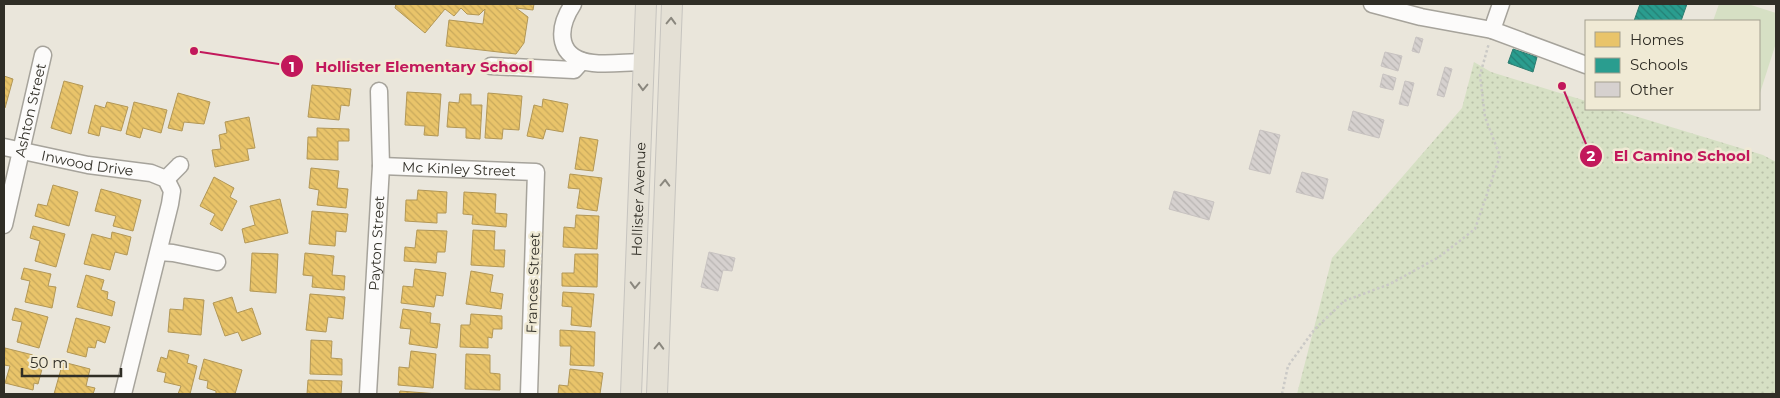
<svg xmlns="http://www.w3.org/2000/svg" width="1780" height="398" viewBox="0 0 1780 398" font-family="Montserrat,sans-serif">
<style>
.grass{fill:url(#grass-dots)}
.pitch{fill:#d6e0c4}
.homes{fill:url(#homes-back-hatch);stroke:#b29756}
.schools{fill:url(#schools-back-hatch);stroke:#2c7c70}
.building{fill:url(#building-back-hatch);stroke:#c8c3c1}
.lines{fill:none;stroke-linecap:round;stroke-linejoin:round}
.minor-casing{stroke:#a6a39b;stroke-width:19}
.major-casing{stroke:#c6c4bf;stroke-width:22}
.path{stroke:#cac9c6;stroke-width:2.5;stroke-dasharray:2.5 2.5;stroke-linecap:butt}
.minor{stroke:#fcfbfa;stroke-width:16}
.major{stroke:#e4e0d5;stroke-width:20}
.oneway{stroke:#8a877e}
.labels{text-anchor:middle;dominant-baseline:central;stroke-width:5;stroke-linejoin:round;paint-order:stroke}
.street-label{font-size:14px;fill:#302e26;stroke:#f0ead5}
.leader{fill:none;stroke:#c2185b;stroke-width:2}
.callout-dot{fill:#c2185b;stroke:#f0ead5;stroke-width:2}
.mark-label{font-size:15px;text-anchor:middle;font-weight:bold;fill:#fff}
.callout-label{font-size:15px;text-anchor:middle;font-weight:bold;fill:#c2185b;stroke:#f0ead5;stroke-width:5;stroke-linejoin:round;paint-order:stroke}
</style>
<defs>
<pattern id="grass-dots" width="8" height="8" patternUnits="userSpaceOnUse" patternTransform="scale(1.25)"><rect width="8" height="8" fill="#d6e0c4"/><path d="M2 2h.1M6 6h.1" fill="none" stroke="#b8c0a8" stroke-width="1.8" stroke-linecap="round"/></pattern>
<pattern id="homes-back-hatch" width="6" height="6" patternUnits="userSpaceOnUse" patternTransform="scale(1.25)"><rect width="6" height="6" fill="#e9c46a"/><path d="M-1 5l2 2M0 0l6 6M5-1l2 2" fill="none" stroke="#c8a95c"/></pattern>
<pattern id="schools-back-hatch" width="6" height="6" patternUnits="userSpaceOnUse" patternTransform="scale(1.25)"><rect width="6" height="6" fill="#2a9d8f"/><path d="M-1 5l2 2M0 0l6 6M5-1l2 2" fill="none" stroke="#248075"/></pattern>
<pattern id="building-back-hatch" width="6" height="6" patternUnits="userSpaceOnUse" patternTransform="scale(1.25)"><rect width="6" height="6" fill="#d6d1cf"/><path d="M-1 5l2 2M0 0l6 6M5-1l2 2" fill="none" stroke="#b8b4b2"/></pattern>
</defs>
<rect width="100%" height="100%" fill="#eae6db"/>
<polygon class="grass" points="1474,62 1491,72 1586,101 1586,109 1612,109 1763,155 1776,162 1776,394 1297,394 1332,258 1462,108"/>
<polygon class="pitch" points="1719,4 1748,4 1776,13 1776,43 1759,96 1759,21 1713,21"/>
<g class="homes">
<polygon points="396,4 534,4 533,10 516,8 528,17 524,43 516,54 446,46 449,20 483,24 485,9 479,15 467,14 461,8 454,16 445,9 425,33 395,8"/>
<polygon points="4,76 13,79 5,108 4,108"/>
<polygon points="64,81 83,86 71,134 51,128"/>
<polygon points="312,85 351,89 349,106 341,105 339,120 308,117"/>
<polygon points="407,92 441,94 438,136 424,135 425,126 405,125"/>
<polygon points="178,93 210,102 204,124 184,122 182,131 168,128"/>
<polygon points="488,93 522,96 519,130 503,129 502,139 485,138"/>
<polygon points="460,94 471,94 471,105 482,105 480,139 466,138 466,128 447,127 449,102 459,103"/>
<polygon points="543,99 568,104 563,132 546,129 543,139 527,136 534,105 542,107"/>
<polygon points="107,102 128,107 121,131 101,126 99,136 88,133 95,105 105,108"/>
<polygon points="134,102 167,110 161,133 143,128 140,138 126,134"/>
<polygon points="249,117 255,148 247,149 249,160 215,167 212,150 221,149 219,135 227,133 225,122"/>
<polygon points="317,128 349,129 349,141 338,141 338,160 307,159 308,137 317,137"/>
<polygon points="580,137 598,140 593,171 575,169"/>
<polygon points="311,168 339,171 337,188 348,189 346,208 317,205 319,190 309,188"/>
<polygon points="570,174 602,178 597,211 577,208 580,189 568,188"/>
<polygon points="214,177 234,188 230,197 237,201 222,231 210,224 215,214 200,206"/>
<polygon points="53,185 78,192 69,226 35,216 38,204 47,206"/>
<polygon points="101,189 141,200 133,231 113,226 116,216 95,211"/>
<polygon points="418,190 447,192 446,213 437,213 437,223 405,221 406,200 417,200"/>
<polygon points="464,192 496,194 495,213 507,214 506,227 472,224 473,215 463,214"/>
<polygon points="280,199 288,233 245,243 242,229 255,225 250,206"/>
<polygon points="312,211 348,214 346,232 336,231 335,246 309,244"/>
<polygon points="576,215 599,216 597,249 563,247 564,227 575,228"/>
<polygon points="33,226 65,234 56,267 35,261 40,241 30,238"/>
<polygon points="417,230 447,231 445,252 437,252 436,263 404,261 405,247 415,248"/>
<polygon points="473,230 495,231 494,250 505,250 504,267 471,265"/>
<polygon points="112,232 131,237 127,255 115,252 110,270 84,264 92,234 111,239"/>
<polygon points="252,253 278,254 276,293 250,291"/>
<polygon points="305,253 334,256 332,275 345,276 344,290 312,287 313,276 303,275"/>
<polygon points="575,254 598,254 597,287 562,286 562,273 574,273"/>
<polygon points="24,268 51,274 48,286 56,287 52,308 25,302 30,281 21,279"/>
<polygon points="415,269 446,273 443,296 436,295 434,307 401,303 403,286 413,287"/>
<polygon points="471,271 493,275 490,292 503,294 501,309 466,304"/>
<polygon points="86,275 104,280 101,290 108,292 107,299 115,302 112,316 77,307"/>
<polygon points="563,292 594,294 591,327 571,325 572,307 562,306"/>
<polygon points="310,294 345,297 343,319 328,317 326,332 306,330"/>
<polygon points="232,297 237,313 252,308 261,334 242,341 238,332 225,336 213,303"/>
<polygon points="184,298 204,300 201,335 168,332 170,309 183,310"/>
<polygon points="15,308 48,317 39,348 17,342 22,322 12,320"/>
<polygon points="403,309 431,313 430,323 440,324 437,348 409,344 411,329 400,328"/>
<polygon points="471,314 502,316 502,329 493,329 492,338 488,337 488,348 460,347 461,325 470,325"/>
<polygon points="76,318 110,327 105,343 97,340 95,348 88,347 86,357 67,352"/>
<polygon points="560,330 595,332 594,366 570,365 571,346 560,346"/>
<polygon points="311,340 332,341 331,358 342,359 342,375 310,374"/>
<polygon points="5,348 37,356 34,367 42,369 38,384 34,383 33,390 5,383 10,366 4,365"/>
<polygon points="169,350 189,355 187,363 197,366 190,394 178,394 181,386 164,382 166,373 157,371 161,357 167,359"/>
<polygon points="411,351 436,354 433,388 398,385 399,367 409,368"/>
<polygon points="466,354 490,355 490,373 500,374 500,390 465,389"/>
<polygon points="204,359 242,370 235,394 216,394 216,391 207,388 208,381 199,379"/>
<polygon points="63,362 90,369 86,386 95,388 93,394 54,394"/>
<polygon points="570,369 603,373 600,394 558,394 559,385 568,386"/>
<polygon points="308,380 342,381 341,394 298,394 307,394"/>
<polygon points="400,391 438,394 399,394"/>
</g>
<g class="schools">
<polygon points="1640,4 1687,4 1681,21 1634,21"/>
<polygon points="1513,49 1537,57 1533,72 1508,63"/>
</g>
<g class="building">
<polygon points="1416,37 1423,39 1419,53 1412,51"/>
<polygon points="1385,52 1402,56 1398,71 1381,66"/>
<polygon points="1445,67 1452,69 1444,97 1437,95"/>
<polygon points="1383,74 1396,78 1393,90 1380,87"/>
<polygon points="1405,81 1414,83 1408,106 1399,104"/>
<polygon points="1353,111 1384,120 1379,138 1348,130"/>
<polygon points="1260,130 1280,135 1270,174 1249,169"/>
<polygon points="1302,172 1328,179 1323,199 1296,192"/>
<polygon points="1174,191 1214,202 1209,220 1169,209"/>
<polygon points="709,252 735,258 732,271 723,270 718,291 701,287"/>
</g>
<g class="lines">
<g class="minor-casing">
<g id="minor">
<path d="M573 4C556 30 557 59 593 63 609 65 627 62 644 62"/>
<polyline points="1372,4 1421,17 1492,30 1586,65"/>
<polyline points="1492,30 1501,4"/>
<polyline points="491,66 574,70 582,61"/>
<path id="s1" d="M4 147 88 165 151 173 166 179 172 191 170 204 123 394"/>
<path id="s2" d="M381 166 536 172 529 394"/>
<polyline points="166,179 180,165"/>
<path id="s3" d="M4 225 43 55"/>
<polyline points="159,252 173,253 217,262"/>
<path id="s4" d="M368 394 381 166 379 91"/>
</g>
</g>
<g class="major-casing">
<g id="major">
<path id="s5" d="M631 394 646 4"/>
<polyline points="657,394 672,4"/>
</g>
</g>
<polyline class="path" points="1282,394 1288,366 1314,330 1344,301 1390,284 1439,257 1475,229 1500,156 1485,117 1480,75 1489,43"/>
<use href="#minor" class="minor"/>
<use href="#major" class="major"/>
</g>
<defs><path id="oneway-chevron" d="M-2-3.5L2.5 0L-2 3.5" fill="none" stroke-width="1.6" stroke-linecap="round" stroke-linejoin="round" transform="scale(1.25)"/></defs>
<g class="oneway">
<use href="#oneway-chevron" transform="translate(671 21) rotate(-88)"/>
<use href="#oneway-chevron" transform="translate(643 87) rotate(92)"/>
<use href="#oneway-chevron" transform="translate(665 183) rotate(-88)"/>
<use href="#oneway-chevron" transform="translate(635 285) rotate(92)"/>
<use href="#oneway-chevron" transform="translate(659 346) rotate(-88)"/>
</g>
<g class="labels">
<g class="street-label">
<text stroke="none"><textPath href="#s3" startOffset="118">Ashton Street</textPath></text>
<text stroke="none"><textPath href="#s1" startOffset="85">Inwood Drive</textPath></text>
<text stroke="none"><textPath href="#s2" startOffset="78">Mc Kinley Street</textPath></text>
<text stroke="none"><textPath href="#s5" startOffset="195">Hollister Avenue</textPath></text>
<text stroke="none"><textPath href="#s4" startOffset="151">Payton Street</textPath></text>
<text transform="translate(533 283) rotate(-88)">Frances Street</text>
</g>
</g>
<path class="leader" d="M194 51L292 66M1562 86L1591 156"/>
<g class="callout-dot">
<circle cx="194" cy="51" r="5"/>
<circle cx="1562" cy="86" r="5"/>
<circle cx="292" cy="66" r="12"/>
<circle cx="1591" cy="156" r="12"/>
</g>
<g class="mark-label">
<text x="292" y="72">1</text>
<text x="1591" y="161">2</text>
</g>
<g class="callout-label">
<text x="424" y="72">Hollister Elementary School</text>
<text x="1682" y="161">El Camino School</text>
</g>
<rect width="1780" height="398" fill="none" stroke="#302e26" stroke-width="10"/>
<rect x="1585" y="20" width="175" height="90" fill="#f0ead5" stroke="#a39f8f"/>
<rect x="1595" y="32" width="25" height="15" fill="#e9c46a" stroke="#a39f8f"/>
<text x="1630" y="45" font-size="15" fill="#302e26">Homes</text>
<rect x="1595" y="58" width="25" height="15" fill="#2a9d8f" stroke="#a39f8f"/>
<text x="1630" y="70" font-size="15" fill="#302e26">Schools</text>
<rect x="1595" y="82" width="25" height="15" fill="#d6d1cf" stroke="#a39f8f"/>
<text x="1630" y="95" font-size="15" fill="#302e26">Other</text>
<path d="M22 368v8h99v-8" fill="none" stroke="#302e26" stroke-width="2.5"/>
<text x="30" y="368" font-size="15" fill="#302e26" stroke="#f0ead5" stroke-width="4" paint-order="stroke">50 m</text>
</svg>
